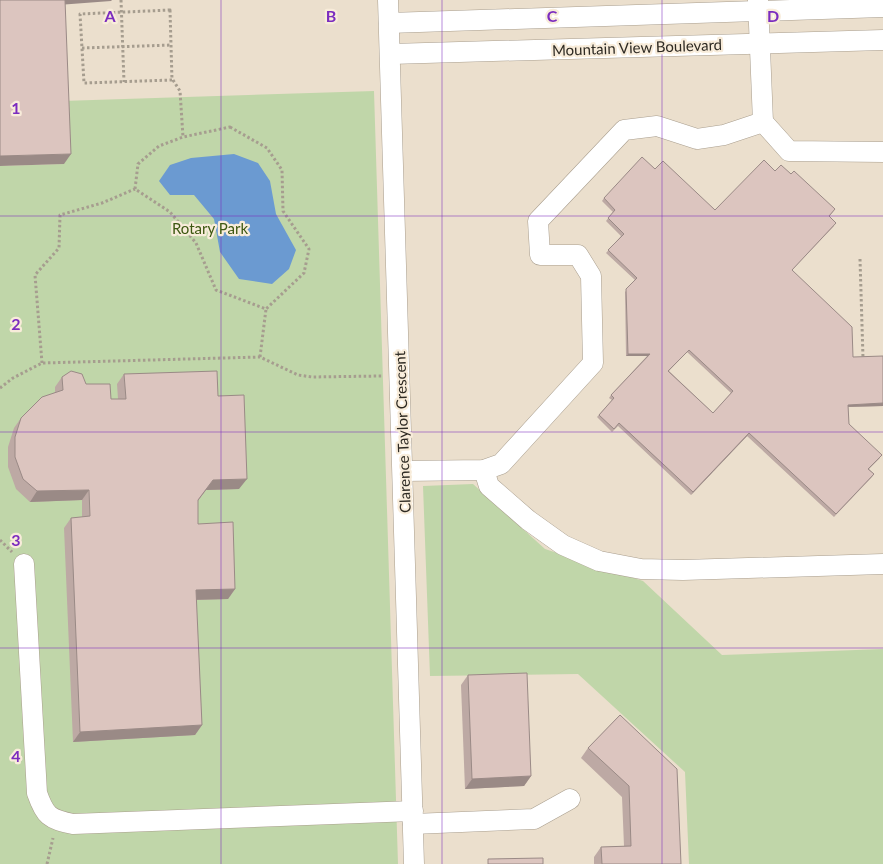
<svg xmlns="http://www.w3.org/2000/svg" width="883" height="864" viewBox="0 0 883 864" font-family="Lato,sans-serif">
<style>
.green{fill:#c0d6a9}
.water{fill:#6b9ad1}
.lines{fill:none;stroke-linecap:round;stroke-linejoin:round}
.minor-casing{stroke:#a99e8e;stroke-width:21}
.path{stroke:#a69d8f;stroke-width:3;stroke-dasharray:2.5 2.5;stroke-linecap:butt}
.minor{stroke:#fff;stroke-width:20}
.wall{fill:#bda9a4;fill-rule:evenodd}
.shaded-wall{fill:#9a8a86}
.building{fill:#dcc5bf;stroke:#9a8a86;fill-rule:evenodd}
.grid{fill:none;stroke:#7b2cbf;stroke-width:1;stroke-opacity:0.55}
.labels{text-anchor:middle;dominant-baseline:central;stroke-width:4.5;stroke-linejoin:round;paint-order:stroke}
.street-label{font-size:15px;fill:#2e2a23;stroke:#f8ecda}
.park-label{font-size:15px;fill:#3d5811;stroke:#f8ecda}
.grid-label{font-size:16px;text-anchor:middle;font-weight:bold;fill:#7b2cbf;stroke:#f8ecda;stroke-width:4.5;stroke-linejoin:round;paint-order:stroke}
</style>
<rect width="100%" height="100%" fill="#ebdfcd"/>
<g class="green">
<polygon points="374,91 398,864 0,864 0,166 63,164 62,101"/>
<polygon points="473,484 545,549 643,581 722,655 883,649 883,864 689,864 685,772 578,674 430,676 423,486"/>
</g>
<polygon class="water" points="234,154 258,163 270,181 276,214 296,250 289,269 272,284 239,279 220,252 214,219 194,195 170,195 159,181 170,165 191,158"/>
<g class="lines">
<g class="minor-casing">
<g id="minor">
<polyline points="388,0 414,864"/>
<polyline points="758,0 763,122"/>
<polyline points="389,23 883,7"/>
<polyline points="391,54 883,40"/>
<polyline points="484,470 489,486 528,520 563,545 599,561 641,569 683,570 883,564"/>
<polyline points="403,471 484,470 501,464 593,363 591,276 578,255 540,255 538,221 624,130 657,126 697,139 724,135 763,122 789,151 883,152"/>
<path d="M24 564 37 793C45 816 49 819 73 824L413 811"/>
<polyline points="413,824 534,819 570,799"/>
</g>
</g>
<g class="path">
<polyline points="121,0 124,82"/>
<polygon points="170,10 172,80 84,83 80,14"/>
<polyline points="82,48 171,45"/>
<polyline points="173,80 180,91 183,137"/>
<polygon points="230,127 267,148 282,170 283,211 309,249 304,273 266,309 216,290 196,243 170,212 135,189 138,164 159,146 183,137"/>
<polyline points="860,259 863,358"/>
<polyline points="260,357 266,309"/>
<polyline points="42,363 35,275 59,248 60,215 102,203 135,189"/>
<polyline points="0,388 13,378 42,363 260,357 298,375 312,377 382,376"/>
<polyline points="0,540 12,552"/>
<polyline points="47,864 53,838"/>
</g>
<use href="#minor" class="minor"/>
</g>
<g class="wall">
<path d="M655 169 715 210 775 171 791 174 835 209 829 217 834 226 792 270 853 357 883 406 848 407 849 424 880 458 869 469 874 474 872 477 834 517 747 436 691 495 618 426 612 432 597 417 612 400 609 398 611 395 647 356H626L625 292 635 280 606 253 621 236 606 221 613 212 602 201 604 198ZM687 352 731 393 713 413 669 371Z"/>
<polygon points="124,374 218,396 239,489 206,490 198,501 198,524 235,589 228,599 196,600 202,725 195,735 73,742 64,528 71,518 82,517 82,500 30,502 16,489 8,467 8,447 14,428 21,418 55,392 55,387 62,377 86,384 111,399 118,399 117,384"/>
<polygon points="468,675 531,776 524,786 465,789 461,685"/>
<polygon points="620,715 681,864 594,864 594,857 601,847 624,846 622,797 581,758 588,748"/>
</g>
<g class="shaded-wall">
<polygon points="61,0 112,0 111,1 58,5"/>
<polygon points="71,154 64,164 0,166 0,156"/>
<polygon points="628,354 650,354 648,356 626,356"/>
<polygon points="883,403 883,406 846,407 848,405"/>
<polygon points="749,433 747,436 691,495 693,492"/>
<polygon points="247,479 239,489 206,490 190,510 213,480"/>
<polygon points="89,490 82,500 30,502 37,491"/>
<polygon points="235,589 228,599 189,600 196,590"/>
<polygon points="202,725 195,735 73,742 80,732"/>
<polygon points="531,776 524,786 465,789 472,779"/>
</g>
<g class="building">
<polygon points="0,0 65,0 71,154 0,156"/>
<path d="M642 157 655 169 663 161 715 210 764 160 775 171 781 165 791 174 794 171 835 209 829 216 836 223 792 270 852 327 853 357 883 356V403L848 405 849 424 882 455 868 469 874 474 836 514 749 433 693 492 619 423 614 429 599 415 614 398 611 395 650 354H628L626 289 637 278 608 250 624 234 608 218 615 210 604 198ZM689 350 733 391 713 413 668 371Z"/>
<polygon points="71,371 82,374 86,384 110,384 111,399 126,399 124,374 217,371 218,396 244,395 247,479 213,480 198,500 198,524 233,522 235,589 196,590 202,725 80,732 71,518 90,516 89,490 37,491 23,479 15,457 15,437 21,418 42,397 63,390 62,377"/>
<polygon points="527,673 531,776 472,779 468,675"/>
<polygon points="620,715 677,769 681,864 602,864 601,847 631,846 629,786 588,748"/>
<polygon points="543,858 543,864 488,864 488,859"/>
</g>
<path class="grid" d="M221 0V864M442 0V864M662 0V864M0 216H883M0 432H883M0 648H883"/>
<g class="labels">
<g class="street-label">
<text transform="translate(637 47) rotate(-2)">Mountain View Boulevard</text>
<text transform="translate(402 432) rotate(-92)">Clarence Taylor Crescent</text>
</g>
<g class="park-label">
<text x="210" y="228">Rotary Park</text>
</g>
</g>
<g class="grid-label">
<text x="110" y="22">A</text>
<text x="331" y="22">B</text>
<text x="552" y="22">C</text>
<text x="773" y="22">D</text>
<text x="16" y="114">1</text>
<text x="16" y="330">2</text>
<text x="16" y="546">3</text>
<text x="16" y="762">4</text>
</g>
</svg>
